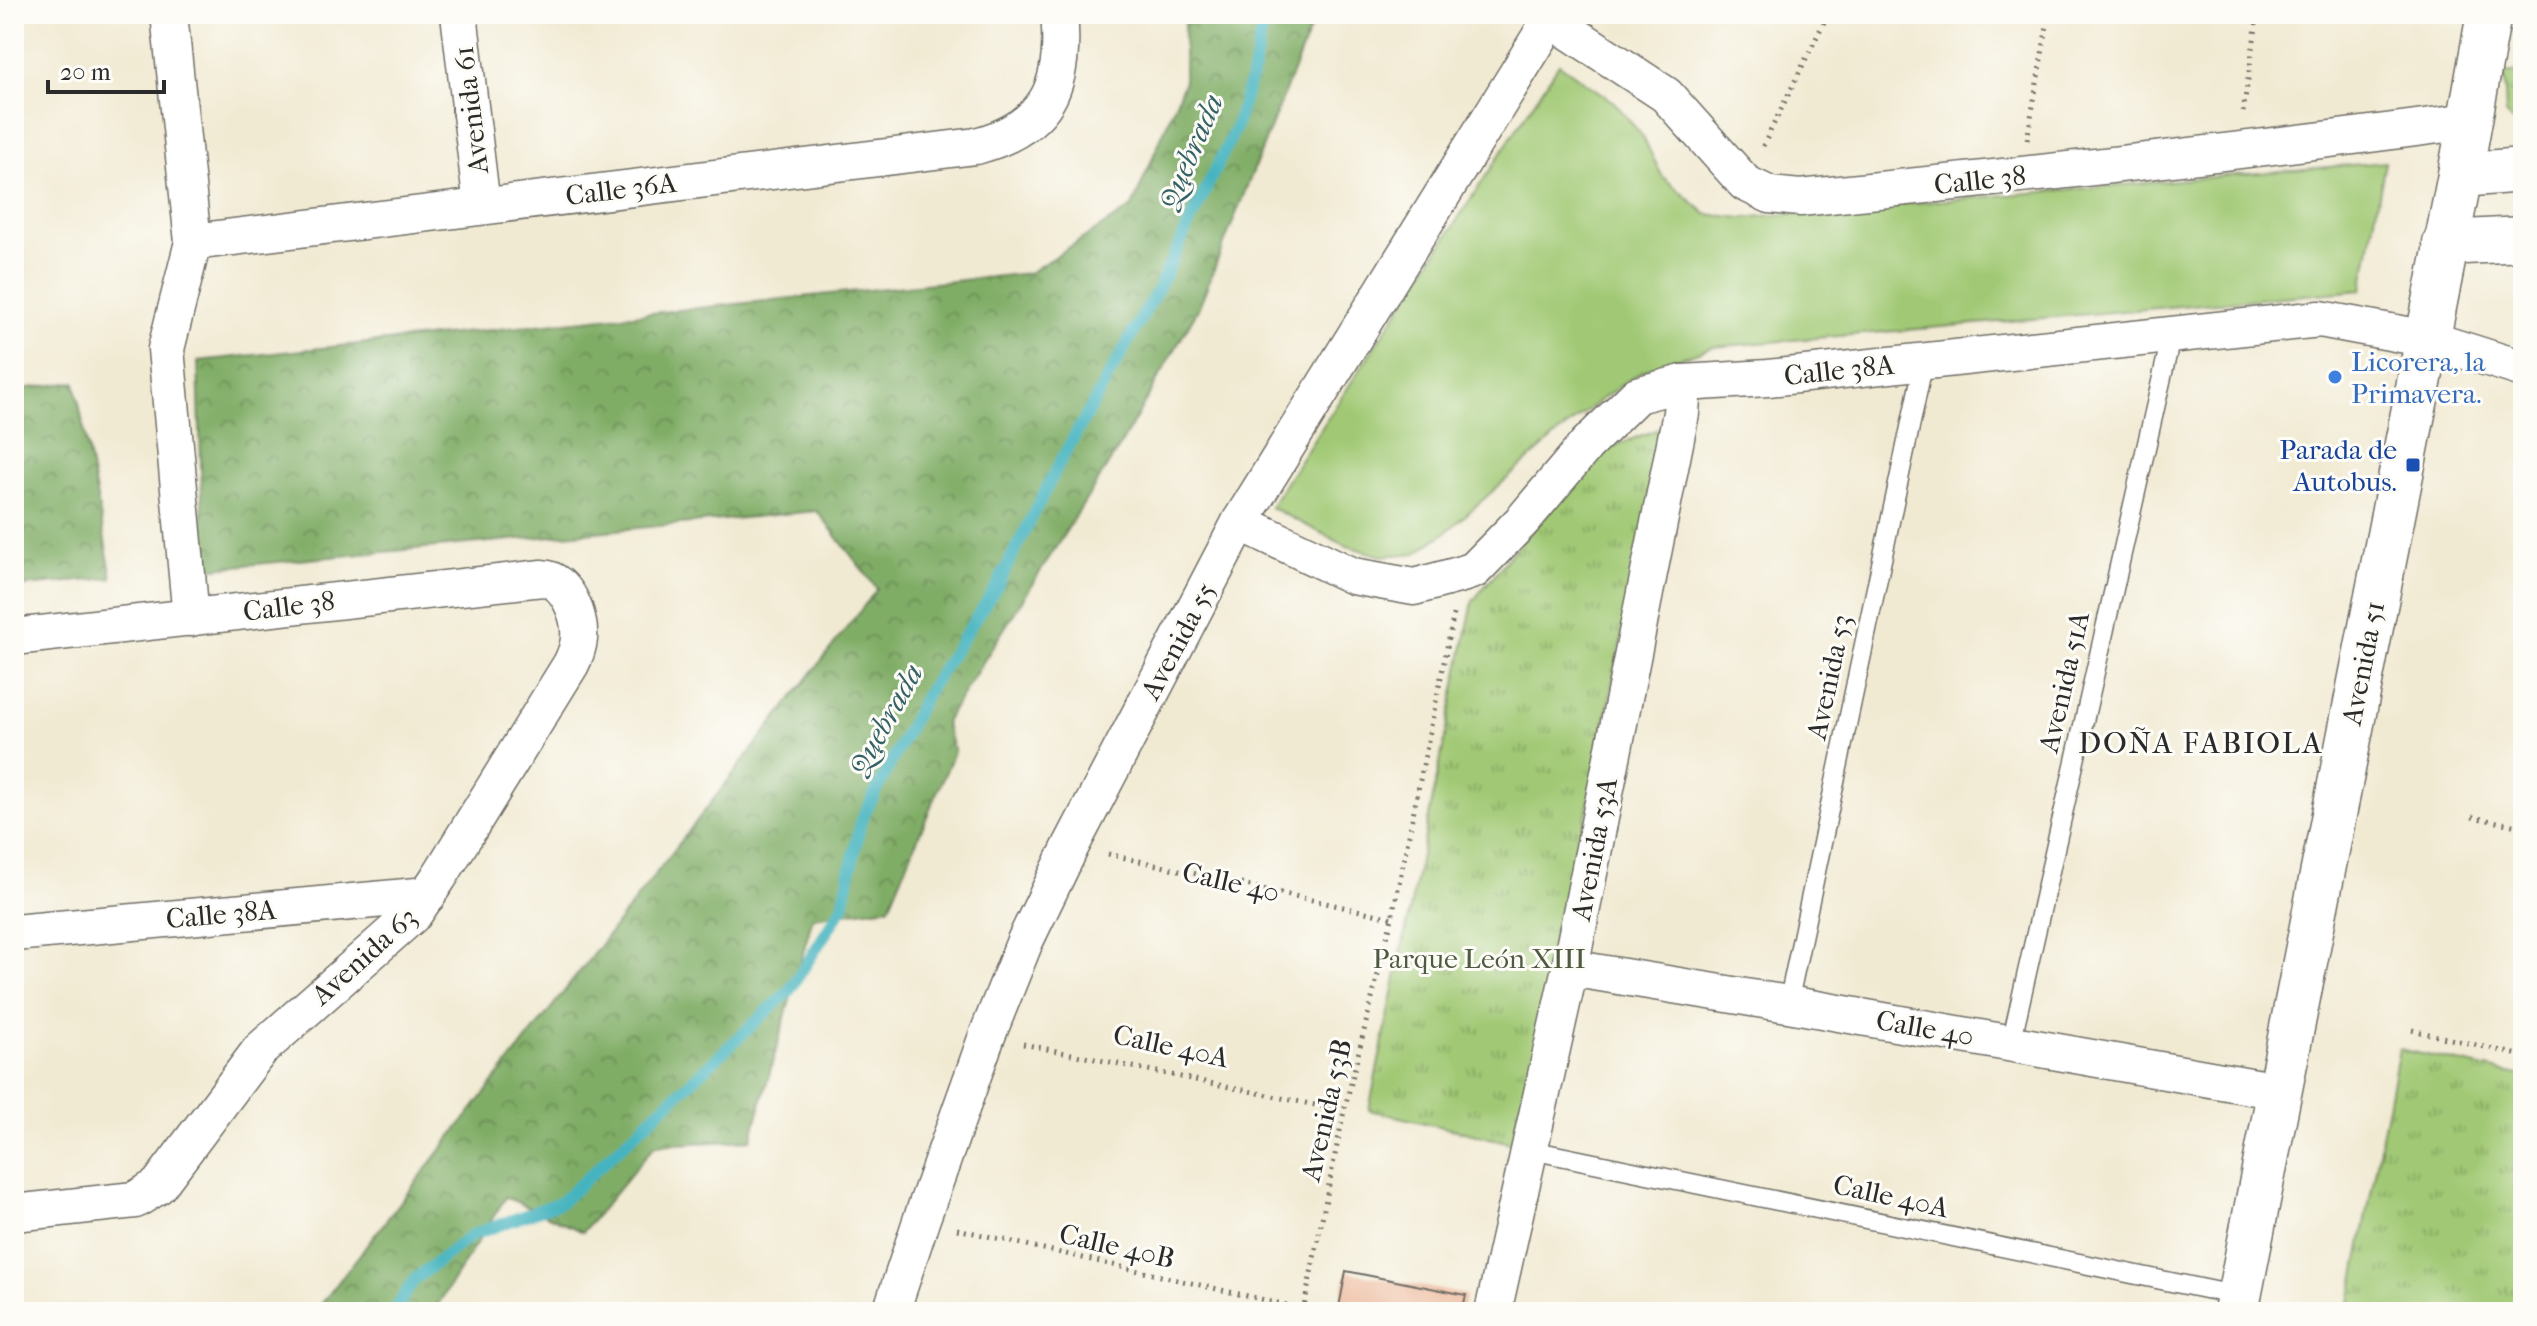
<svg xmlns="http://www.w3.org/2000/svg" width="2537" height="1326" viewBox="0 0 2537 1326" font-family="'IM FELL French Canon',serif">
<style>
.green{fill:#a1c975;stroke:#667a50;stroke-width:2}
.forest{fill:url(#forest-crowns);stroke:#566c48;stroke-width:2}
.park{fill:url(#park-tufts);stroke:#667a50;stroke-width:2}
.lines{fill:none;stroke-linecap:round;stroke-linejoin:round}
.stream{stroke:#45b4c0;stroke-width:12}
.building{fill:#e8a885}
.lane-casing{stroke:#706e66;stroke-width:21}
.street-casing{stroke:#706e66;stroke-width:39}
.secondary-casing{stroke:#706e66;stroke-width:47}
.highway-casing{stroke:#706e66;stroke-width:47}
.path{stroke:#706e66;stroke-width:5;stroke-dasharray:2 6;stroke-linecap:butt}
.lane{stroke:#fff;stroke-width:18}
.street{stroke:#fff;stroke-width:36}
.secondary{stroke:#fff;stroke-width:44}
.highway{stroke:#fff;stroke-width:44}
.shop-dot{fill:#3f7fe0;stroke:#fdfcf7;stroke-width:3}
.transit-dot{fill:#1a4fb4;stroke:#fdfcf7;stroke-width:3}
.labels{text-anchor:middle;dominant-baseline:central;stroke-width:6;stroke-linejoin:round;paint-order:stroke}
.street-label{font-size:28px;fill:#2b2b2b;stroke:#fdfcf7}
.shop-label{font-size:28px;fill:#366cbe;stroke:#fdfcf7;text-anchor:start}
.transit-label{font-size:28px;fill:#164399;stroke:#fdfcf7;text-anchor:end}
.park-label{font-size:28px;fill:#4e5a41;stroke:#fdfcf7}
.water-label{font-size:30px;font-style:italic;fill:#356267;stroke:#fdfcf7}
.neighbourhood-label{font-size:30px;letter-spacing:2px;fill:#2b2b2b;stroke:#fdfcf7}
</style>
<defs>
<pattern id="forest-crowns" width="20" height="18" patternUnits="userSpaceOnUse" patternTransform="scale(2)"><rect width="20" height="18" fill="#80ad66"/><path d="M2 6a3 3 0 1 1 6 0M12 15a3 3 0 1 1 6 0" fill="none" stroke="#698d54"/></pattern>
<pattern id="park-tufts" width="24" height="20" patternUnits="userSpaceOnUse" patternTransform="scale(2)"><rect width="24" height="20" fill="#a1c975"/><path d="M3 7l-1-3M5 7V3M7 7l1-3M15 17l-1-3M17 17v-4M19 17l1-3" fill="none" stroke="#83a360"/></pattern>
</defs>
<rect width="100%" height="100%" fill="#fdfcf7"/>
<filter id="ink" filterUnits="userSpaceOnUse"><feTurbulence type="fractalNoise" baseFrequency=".0125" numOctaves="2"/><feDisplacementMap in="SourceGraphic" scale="16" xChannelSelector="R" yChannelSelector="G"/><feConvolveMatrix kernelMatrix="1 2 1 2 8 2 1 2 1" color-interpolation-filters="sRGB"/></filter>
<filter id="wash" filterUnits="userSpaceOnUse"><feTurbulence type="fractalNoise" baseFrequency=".006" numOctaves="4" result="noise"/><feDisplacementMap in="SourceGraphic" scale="32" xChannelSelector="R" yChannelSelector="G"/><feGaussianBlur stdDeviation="1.8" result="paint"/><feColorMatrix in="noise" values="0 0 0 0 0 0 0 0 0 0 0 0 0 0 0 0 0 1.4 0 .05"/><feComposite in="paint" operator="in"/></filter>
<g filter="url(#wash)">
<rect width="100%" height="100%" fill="#f1ead3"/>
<polygon class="green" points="1559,64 1615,103 1643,137 1662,176 1706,214 1742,218 2385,162 2362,290 1713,347 1642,371 1603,398 1559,433 1445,533 1416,553 1381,556 1347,546 1270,507"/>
<g class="forest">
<polygon points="1184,14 1316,14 1198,309 1120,446 945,722 954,752 889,907 813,917 751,1140 655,1145 583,1232 506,1197 433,1312 315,1312 877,589 817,511 204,569 198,361 1029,273 1132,207 1184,83"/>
<polygon points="75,382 112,578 14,587 14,390"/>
</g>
<g class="park">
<polygon points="2523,72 2523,131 2519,130 2506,113 2504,74"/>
<polygon points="1664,427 1520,1145 1369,1110 1473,601 1516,548 1609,448"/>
<polygon points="2399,1049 2523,1076 2523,1312 2348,1312"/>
</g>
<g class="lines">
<polyline class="stream" points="393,1312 415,1279 472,1235 561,1202 789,991 843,906 861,821 926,694 997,586 1060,462 1158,289 1235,129 1253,72 1265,14"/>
</g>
<g id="blocks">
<polygon class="building" points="1346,1271 1466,1295 1462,1312 1338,1312"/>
</g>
</g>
<g filter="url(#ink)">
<use href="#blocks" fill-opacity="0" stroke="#706e66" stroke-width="2"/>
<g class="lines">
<g class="lane-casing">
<g id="lane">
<polyline points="1788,1004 1924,361"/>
<polyline points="2011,1043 2172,333"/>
<polyline points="1531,1150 2239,1296"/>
</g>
</g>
<g class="street-casing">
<g id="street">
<polyline points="169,14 193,242 166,349 191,618"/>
<polyline points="459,14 482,206"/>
<path d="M1552 20 1666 95 1745 183 1770 195 1800 198C2023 176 2246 151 2469 121"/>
<path d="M193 242 976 146C1048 127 1066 85 1059 14"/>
<polyline points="1240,522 1353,576 1414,587 1462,574 1474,570 1522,521 1587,444 1637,395 1683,383 1768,378 2320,319 2428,339 2523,369"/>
<path d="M14 637 542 578C567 579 581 617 579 639 578 648 575 656 571 664L439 877 414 914 260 1050 158 1186 135 1200 14 1213"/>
<polyline points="14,933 428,895"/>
<polyline points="1570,968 1788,1004 2278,1091"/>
<polyline points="891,1312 921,1221 987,1036 1025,941 1071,846 1240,522 1554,14"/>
<polyline points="1493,1312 1570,968 1681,413 1683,383"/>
</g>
</g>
<g class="secondary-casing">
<polyline id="secondary" points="2236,1312 2460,175 2489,14"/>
</g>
<g class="highway-casing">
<g id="highway">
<polyline points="2460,175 2523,170"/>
<polyline points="2445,243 2523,239"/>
</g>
</g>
<g class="path">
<polyline points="2243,112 2258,14"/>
<polyline points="2027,140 2049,14"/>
<polyline points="1763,146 1828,14"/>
<polyline points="2519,613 2523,613"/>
<polyline points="2472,817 2523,827"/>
<polyline points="1108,854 1392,918"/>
<polyline points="2412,1030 2523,1056"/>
<polyline points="1023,1044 1344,1111"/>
<polyline points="957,1229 1304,1309"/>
<polyline points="1303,1312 1344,1111 1392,918 1454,613"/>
</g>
<use href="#lane" class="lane"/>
<use href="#street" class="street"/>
<use href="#secondary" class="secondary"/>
<use href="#highway" class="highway"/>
</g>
</g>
<circle class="shop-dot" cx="2335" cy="377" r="8"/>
<rect class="transit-dot" x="2405" y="457" width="16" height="16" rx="4"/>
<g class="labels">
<g class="street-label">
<text transform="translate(471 110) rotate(-97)">Avenida 61</text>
<text transform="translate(1980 180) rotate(-6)">Calle 38</text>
<text transform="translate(621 189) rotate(-7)">Calle 36A</text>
<text transform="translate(1839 370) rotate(-6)">Calle 38A</text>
<text transform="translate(289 606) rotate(-7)">Calle 38</text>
<text transform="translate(1178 641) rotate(-62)">Avenida 55</text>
<text transform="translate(2363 663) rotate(-79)">Avenida 51</text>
<text transform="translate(1829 677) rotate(-78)">Avenida 53</text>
<text transform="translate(2064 682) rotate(-77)">Avenida 51A</text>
<text transform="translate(1594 849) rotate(-79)">Avenida 53A</text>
<text transform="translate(1231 882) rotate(13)">Calle 40</text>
<text transform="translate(221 914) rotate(-5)">Calle 38A</text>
<text transform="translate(364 956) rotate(-42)">Avenida 63</text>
<text transform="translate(1925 1028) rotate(10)">Calle 40</text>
<text transform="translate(1171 1046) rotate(12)">Calle 40A</text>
<text transform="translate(1326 1110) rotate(-77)">Avenida 53B</text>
<text transform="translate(1891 1196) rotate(12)">Calle 40A</text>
<text transform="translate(1117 1246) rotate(13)">Calle 40B</text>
</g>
<g class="shop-label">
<text x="2351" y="361">Licorera, la<tspan x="2351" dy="32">Primavera.</tspan></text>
</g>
<g class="transit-label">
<text x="2397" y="449">Parada de<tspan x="2397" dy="32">Autobus.</tspan></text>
</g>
<g class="park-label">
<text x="1479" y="958">Parque León XIII</text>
</g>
<g class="water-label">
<text transform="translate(1191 152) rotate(-67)">Quebrada</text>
<text transform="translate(886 720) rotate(-61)">Quebrada</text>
</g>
<g class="neighbourhood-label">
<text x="2201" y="743">DOÑA FABIOLA</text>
</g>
</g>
<rect width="2537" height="1326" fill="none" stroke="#fdfcf7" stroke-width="48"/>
<path d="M48 80v12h116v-12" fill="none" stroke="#2b2b2b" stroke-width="4"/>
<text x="60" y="80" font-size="24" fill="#2b2b2b" stroke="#fdfcf7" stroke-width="6" paint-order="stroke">20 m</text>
</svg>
